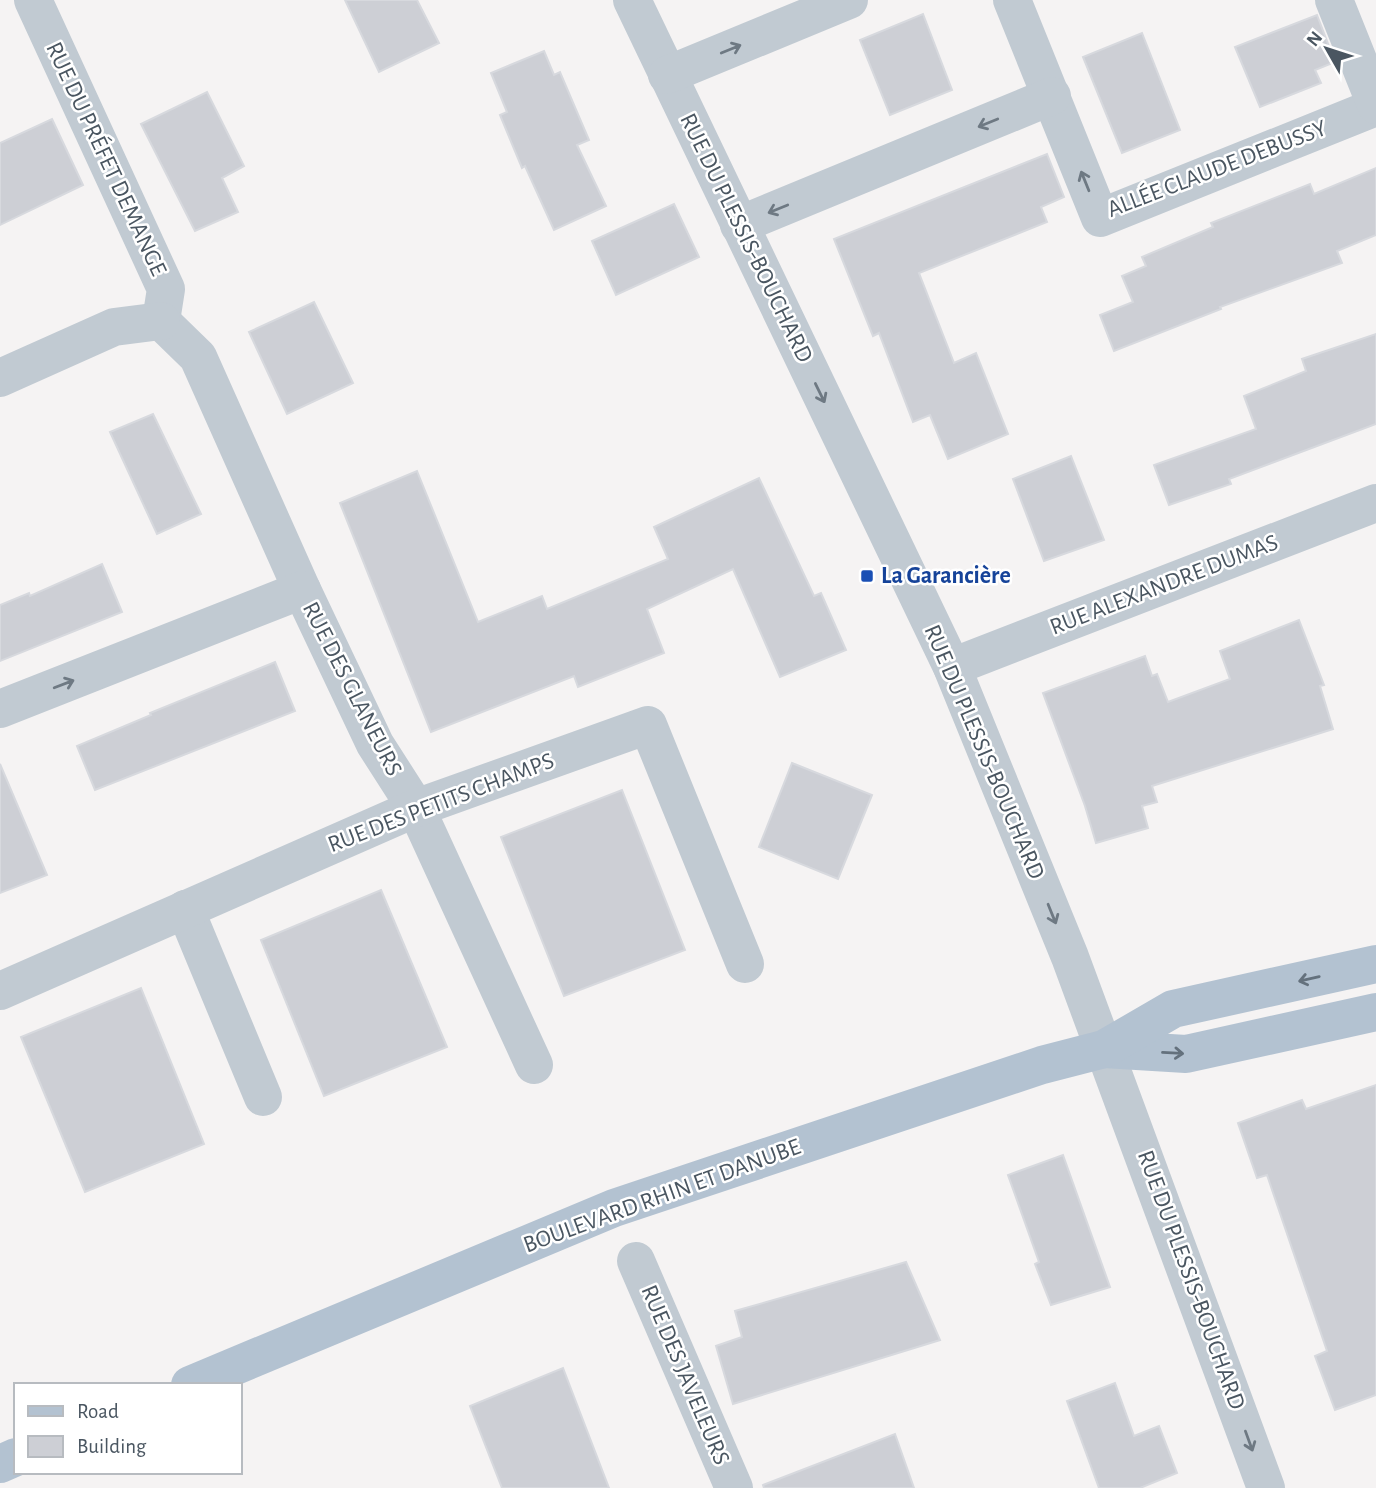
<svg xmlns="http://www.w3.org/2000/svg" width="1376" height="1488" viewBox="0 0 1376 1488" font-family="'Alegreya Sans',sans-serif">
<style>
.building{fill:#cdcfd5;stroke:#d7d9de;stroke-width:2}
.lines{fill:none;stroke-linecap:round;stroke-linejoin:round}
.minor{stroke:#c1cad2;stroke-width:38}
.major{stroke:#b3c2d1;stroke-width:38}
.oneway{stroke:#6e7983}
.oneway2{stroke:#64717d}
.transit-dot{fill:#1a4fb4;stroke:#fff;stroke-width:2.5}
.labels{text-anchor:middle;dominant-baseline:central;stroke-width:5;stroke-linejoin:round;paint-order:stroke}
.street-label{font-size:24px;fill:#4a5661;stroke:#fff}
.transit-label{font-size:24px;font-weight:bold;fill:#164399;stroke:#fff;text-anchor:start}
</style>
<rect width="100%" height="100%" fill="#f5f3f3"/>
<g class="building">
<polygon points="345,0 417,0 439,43 379,72"/>
<polygon points="923,14 952,90 890,115 860,40"/>
<polygon points="1317,15 1335,62 1315,70 1321,83 1260,107 1235,47"/>
<polygon points="1142,33 1180,130 1122,153 1083,57"/>
<polygon points="544,51 554,75 560,72 589,140 577,145 606,206 554,230 525,166 522,168 500,115 507,112 491,73"/>
<polygon points="207,92 244,166 222,178 238,212 195,231 141,124"/>
<polygon points="52,119 83,185 0,225 0,143"/>
<polygon points="1047,154 1064,197 1041,207 1047,222 919,273 954,363 976,353 1008,434 948,459 930,415 913,422 879,333 873,336 834,239"/>
<polygon points="1376,168 1376,235 1337,251 1342,263 1220,307 1221,309 1114,351 1100,315 1133,302 1122,276 1146,266 1142,257 1213,227 1211,223 1310,184 1314,194"/>
<polygon points="674,204 699,257 616,295 592,241"/>
<polygon points="314,302 353,383 287,414 249,332"/>
<polygon points="1376,334 1376,424 1229,479 1231,484 1169,505 1154,465 1256,429 1244,396 1306,371 1302,359"/>
<polygon points="153,414 201,514 157,534 110,432"/>
<polygon points="1071,456 1104,540 1044,561 1013,479"/>
<polygon points="417,471 478,622 542,596 547,609 668,559 654,527 759,478 814,596 821,593 846,650 780,677 733,569 647,609 664,653 578,687 574,676 431,732 340,503"/>
<polygon points="102,564 122,612 0,661 0,605 29,593 30,596"/>
<polygon points="1299,620 1324,685 1320,686 1333,729 1152,786 1157,802 1142,806 1148,828 1096,843 1085,806 1043,693 1145,656 1152,676 1157,674 1168,702 1230,679 1220,651"/>
<polygon points="275,662 295,711 95,790 77,746 151,715 150,713"/>
<polygon points="792,763 872,795 838,879 759,847"/>
<polygon points="0,764 47,875 0,893"/>
<polygon points="622,790 685,950 564,996 501,837"/>
<polygon points="381,890 447,1047 324,1096 261,940"/>
<polygon points="141,988 204,1144 85,1192 21,1037"/>
<polygon points="1376,1085 1376,1395 1335,1410 1315,1356 1327,1351 1267,1175 1257,1178 1238,1123 1302,1100 1306,1109"/>
<polygon points="1063,1155 1110,1287 1051,1305 1035,1264 1039,1262 1008,1175"/>
<polygon points="906,1262 940,1340 733,1404 716,1346 742,1337 735,1311"/>
<polygon points="563,1368 609,1488 502,1488 470,1406"/>
<polygon points="1115,1383 1134,1436 1159,1426 1177,1473 1140,1488 1099,1488 1067,1401"/>
<polygon points="895,1434 914,1488 764,1488 763,1485"/>
</g>
<g class="lines">
<g class="minor">
<polyline points="33,0 166,289 161,321"/>
<polyline points="632,0 952,667 1070,957 1266,1488"/>
<polyline points="1012,0 1100,218 1376,107"/>
<polyline points="1334,0 1376,105"/>
<polyline points="667,75 849,0"/>
<polyline points="739,225 1052,96"/>
<polyline points="161,321 198,357 302,590 375,744 416,808 534,1065"/>
<polyline points="0,378 114,327 161,321"/>
<polyline points="952,667 1376,503"/>
<polyline points="0,709 302,590"/>
<polyline points="185,909 263,1097"/>
<polyline points="0,991 416,808 648,725 745,964"/>
<polyline points="636,1261 734,1488"/>
</g>
<g class="major">
<polyline points="1104,1049 1186,1054 1376,1012"/>
<polyline points="190,1385 614,1208 1042,1065 1104,1049 1173,1009 1376,964"/>
<polyline points="0,1464 16,1457"/>
</g>
</g>
<defs><path id="oneway-shaft" d="M-6 0H5M1.5-3L5.5 0L1.5 3" fill="none" stroke-width="1.6" stroke-linecap="round" stroke-linejoin="round" transform="scale(1.75)"/></defs>
<g class="oneway">
<use href="#oneway-shaft" transform="translate(731 49) rotate(-22)"/>
<use href="#oneway-shaft" transform="translate(988 123) rotate(158)"/>
<use href="#oneway-shaft" transform="translate(1085 181) rotate(-112)"/>
<use href="#oneway-shaft" transform="translate(778 209) rotate(158)"/>
<use href="#oneway-shaft" transform="translate(820 393) rotate(64)"/>
<use href="#oneway-shaft" transform="translate(64 684) rotate(-21)"/>
<use href="#oneway-shaft" transform="translate(1052 914) rotate(68)"/>
<use href="#oneway-shaft" transform="translate(1249 1441) rotate(70)"/>
</g>
<g class="oneway2">
<use href="#oneway-shaft" transform="translate(1309 979) rotate(167)"/>
<use href="#oneway-shaft" transform="translate(1173 1053) rotate(3)"/>
</g>
<rect class="transit-dot" x="860" y="569" width="14" height="14" rx="3.5"/>
<g class="labels">
<g class="street-label">
<text transform="translate(106 159) rotate(65)">RUE DU PRÉFET DEMANGE</text>
<text transform="translate(1217 169) rotate(-21)">ALLÉE CLAUDE DEBUSSY</text>
<text transform="translate(746 238) rotate(64)">RUE DU PLESSIS-BOUCHARD</text>
<text transform="translate(1164 585) rotate(-21)">RUE ALEXANDRE DUMAS</text>
<text transform="translate(352 689) rotate(63)">RUE DES GLANEURS</text>
<text transform="translate(984 752) rotate(67)">RUE DU PLESSIS-BOUCHARD</text>
<text transform="translate(441 803) rotate(-21)">RUE DES PETITS CHAMPS</text>
<text transform="translate(662 1196) rotate(-20)">BOULEVARD RHIN ET DANUBE</text>
<text transform="translate(1191 1280) rotate(70)">RUE DU PLESSIS-BOUCHARD</text>
<text transform="translate(685 1375) rotate(67)">RUE DES JAVELEURS</text>
</g>
<g class="transit-label">
<text x="881" y="576">La Garancière</text>
</g>
</g>
<rect x="14" y="1383" width="228" height="91" fill="#ffffff" stroke="#b7bbc0" stroke-width="2"/>
<rect x="28" y="1406" width="35" height="10" fill="#b3c2d1" stroke="#b7bbc0" stroke-width="2"/>
<text x="77" y="1418" font-size="21" fill="#4a5661">Road</text>
<rect x="28" y="1436" width="35" height="21" fill="#cdcfd5" stroke="#b7bbc0" stroke-width="2"/>
<text x="77" y="1453" font-size="21" fill="#4a5661">Building</text>
<g transform="translate(1327 49) rotate(309)" stroke="#ffffff" stroke-width="5" paint-order="stroke">
<path d="M0-5L12 26L0 18L-12 26Z" fill="#4a5661"/>
<text y="-10" font-size="19" font-weight="bold" text-anchor="middle" fill="#4a5661">N</text>
</g>
</svg>
